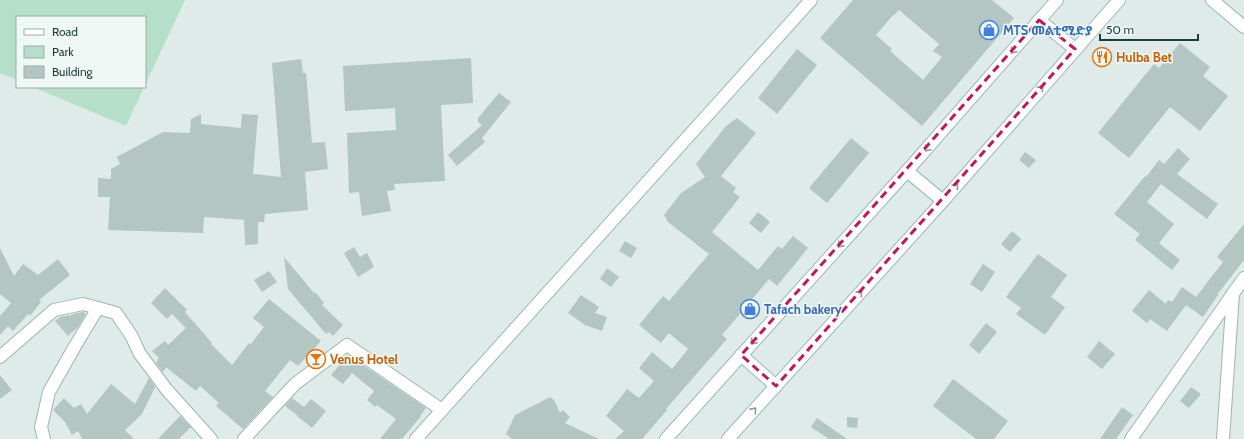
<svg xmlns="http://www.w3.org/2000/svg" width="1244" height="439" viewBox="0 0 1244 439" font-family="Cabin,'Noto Sans Ethiopic',sans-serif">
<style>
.green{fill:#b5dfc8}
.building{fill:#b4c6c2;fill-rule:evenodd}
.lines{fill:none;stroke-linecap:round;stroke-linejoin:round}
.street-casing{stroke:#a1b3b0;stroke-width:14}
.secondary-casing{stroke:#9cb8b3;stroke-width:14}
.street{stroke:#fff;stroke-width:12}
.secondary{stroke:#fff;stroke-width:12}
.oneway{stroke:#8e9e9c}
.marked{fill:none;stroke:#c2185b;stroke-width:3;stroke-dasharray:8 5;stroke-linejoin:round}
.labels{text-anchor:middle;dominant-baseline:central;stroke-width:3;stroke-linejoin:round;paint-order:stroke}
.shop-label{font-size:13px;font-weight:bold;fill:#366cbe;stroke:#eff8f5;text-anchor:start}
.food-label{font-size:13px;font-weight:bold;fill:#c56008;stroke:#eff8f5;text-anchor:start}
</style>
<rect width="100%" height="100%" fill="#deebe8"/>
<g class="green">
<polygon points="0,0 185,0 145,85 145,17 17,17 17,80 0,73"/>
<polygon points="33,87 144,87 126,126"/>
</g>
<g class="building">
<path d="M853 0H992L1014 18 922 126 820 38ZM899 10 939 44 933 51 942 57 923 80 890 51 892 49 876 35 893 15V16Z"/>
<polygon points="1180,43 1210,67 1203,76 1228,96 1200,131 1170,107 1129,158 1098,133 1154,64 1159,68"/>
<polygon points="797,49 817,65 777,114 758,98"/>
<polygon points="471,58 473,103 441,105 445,181 394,184 395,190 387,191 391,211 362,216 359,192 349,193 347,133 396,130 395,108 345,111 343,66"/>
<polygon points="301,59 303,73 306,73 312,143 325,142 328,169 305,172 308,210 265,214 264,222 258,222 258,244 245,245 244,220 204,217 203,233 108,230 110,197 98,197 98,178 111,179 111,169 120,164 117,157 163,132 190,133 191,119 201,114 201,124 241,128 242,114 258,115 253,174 281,177 272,63"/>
<polygon points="499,93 511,102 482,138 485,142 457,166 448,155 482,125 478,122 478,118"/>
<polygon points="737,118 756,133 721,176 736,188 733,192 740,197 712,232 758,270 778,246 782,249 793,236 808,248 777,286 769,279 722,335 727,339 666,409 667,410 642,439 615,439 624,431 606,416 627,389 639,398 654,381 639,368 652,352 672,369 688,349 669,333 661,343 639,325 663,296 669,301 709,254 668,222 664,215 681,193 705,177 696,164 726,126"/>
<polygon points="851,138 869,153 827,203 809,188"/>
<polygon points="1178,148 1190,159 1177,174 1218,204 1207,219 1161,184 1147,202 1174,224 1159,243 1180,260 1172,270 1135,240 1140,234 1114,214 1145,176 1146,177 1159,160 1164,164"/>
<polygon points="1025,152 1036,160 1029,168 1019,160"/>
<polygon points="758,212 770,222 761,233 749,223"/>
<polygon points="1244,224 1244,260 1217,295 1218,295 1203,317 1186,305 1167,331 1150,319 1147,323 1132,311 1149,290 1166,304 1168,300 1172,302 1182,287 1196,297 1223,262 1217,257"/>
<polygon points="1012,231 1021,239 1010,252 1001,244"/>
<polygon points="625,241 637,248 631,258 619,251"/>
<polygon points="354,247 360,257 367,253 374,267 358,277 344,253"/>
<polygon points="0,248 14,276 23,264 38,275 58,259 70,275 39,300 41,302 30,316 28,314 13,331 8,326 0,335 0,316 11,303 0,294"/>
<polygon points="1038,254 1067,275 1051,297 1065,307 1045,335 1016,314 1021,308 1006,297"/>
<polygon points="284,257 314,293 315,292 324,303 322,305 343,325 333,336 329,332 326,334 288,289"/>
<polygon points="983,264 995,272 982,292 970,284"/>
<polygon points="607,268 619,277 611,287 600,279"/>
<polygon points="269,271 277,282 262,292 254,280"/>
<polygon points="165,288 187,310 185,312 212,343 211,344 232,365 249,343 251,344 264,327 253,318 269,299 321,341 298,366 290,360 265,391 273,397 243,429 216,406 219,403 200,386 196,391 166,367 163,372 156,363 159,358 152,351 165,341 168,345 186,328 172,314 167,319 151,303"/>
<polygon points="581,295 599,307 595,313 607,317 602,331 585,325 568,313"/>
<polygon points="83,312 86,314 78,327 68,336 55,321 60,317 69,315 70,316 73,314"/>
<polygon points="986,323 997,332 979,354 969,345"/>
<polygon points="1099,341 1115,354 1102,369 1087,357"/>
<polygon points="348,355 426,408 420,416 421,416 402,439 380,439 396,419 377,405 375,407 367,400 374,391 352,373 343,384 331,375"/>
<polygon points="0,375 12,390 0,399"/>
<polygon points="149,378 155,387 142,414 125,430 134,439 82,439 78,431 72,435 65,422 53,410 64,398 74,408 81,404 87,414 111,384 135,404"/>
<polygon points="953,379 1008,421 994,439 976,439 933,406"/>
<polygon points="1191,387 1201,394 1189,408 1180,401"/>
<polygon points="550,397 554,400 560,413 563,410 570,417 565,423 599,439 512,439 506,434 515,415"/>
<polygon points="292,398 304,407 311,399 326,411 312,428 297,416 297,415 285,406"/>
<polygon points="1122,407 1133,415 1116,439 1100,439"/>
<polygon points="180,416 191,427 179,439 158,439"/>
<polygon points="847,417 858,418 857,428 847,427"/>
<polygon points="817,418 847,439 829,439 811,427"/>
</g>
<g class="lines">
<g class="street-casing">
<g id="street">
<polyline points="0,357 54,310 83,304 116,313 131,335 140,354 167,390 211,439"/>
<polyline points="44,439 41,427 49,392 75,346 98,308"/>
<polyline points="244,439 295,384 347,345 442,410"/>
<polyline points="1131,439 1244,278"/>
<polyline points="1223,439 1233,293"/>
</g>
</g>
<g class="secondary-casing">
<g id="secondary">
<polyline points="1212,0 1244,27"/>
<polyline points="1039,20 1075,49"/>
<polyline points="907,171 943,201"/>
<polyline points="741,355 776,386"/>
<polyline points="416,439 811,0"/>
<polyline points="666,439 907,171 1057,0"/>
<polyline points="728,439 943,201 1119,0"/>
</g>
</g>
<use href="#street" class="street"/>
<use href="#secondary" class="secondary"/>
</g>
<defs><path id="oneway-chevron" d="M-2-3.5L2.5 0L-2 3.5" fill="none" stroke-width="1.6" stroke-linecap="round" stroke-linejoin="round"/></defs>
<g class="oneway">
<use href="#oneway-chevron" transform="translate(1013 51) rotate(131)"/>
<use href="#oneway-chevron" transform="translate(1041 88) rotate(-49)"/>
<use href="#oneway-chevron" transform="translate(927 149) rotate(131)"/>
<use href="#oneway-chevron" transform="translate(956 186) rotate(-49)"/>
<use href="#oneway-chevron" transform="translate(840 245) rotate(132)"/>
<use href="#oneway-chevron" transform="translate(860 293) rotate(-48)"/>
<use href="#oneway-chevron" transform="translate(753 342) rotate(132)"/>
<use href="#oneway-chevron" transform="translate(754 410) rotate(-48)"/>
</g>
<path class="marked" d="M1039 20 1075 49 776 386 741 355Z"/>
<defs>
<g id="shop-ring" transform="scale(1)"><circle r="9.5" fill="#eff8f5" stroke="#3f7fe0" stroke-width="1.5"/><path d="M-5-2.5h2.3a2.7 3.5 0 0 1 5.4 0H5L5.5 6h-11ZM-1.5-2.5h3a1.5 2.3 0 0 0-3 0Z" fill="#3f7fe0"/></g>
<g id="restaurant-ring" transform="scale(1)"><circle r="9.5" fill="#eff8f5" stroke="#e8710a" stroke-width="1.5"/><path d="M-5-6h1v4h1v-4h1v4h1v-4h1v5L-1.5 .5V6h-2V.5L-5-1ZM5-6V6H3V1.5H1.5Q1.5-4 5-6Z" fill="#e8710a"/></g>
<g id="bar-ring" transform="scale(1)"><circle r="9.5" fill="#eff8f5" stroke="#e8710a" stroke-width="1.5"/><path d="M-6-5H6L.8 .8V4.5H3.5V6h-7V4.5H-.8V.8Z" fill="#e8710a"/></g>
</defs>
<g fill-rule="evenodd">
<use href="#shop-ring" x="989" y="30"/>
<use href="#restaurant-ring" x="1102" y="57"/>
<use href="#shop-ring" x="750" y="309"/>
<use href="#bar-ring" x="316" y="359"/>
</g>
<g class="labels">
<g class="shop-label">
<text x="1003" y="30">MTS መልቲሚድያ</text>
<text x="764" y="309">Tafach bakery</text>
</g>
<g class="food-label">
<text x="1116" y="57">Hulba Bet</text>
<text x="330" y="359">Venus Hotel</text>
</g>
</g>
<rect x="16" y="16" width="130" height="72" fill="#eff8f5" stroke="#9badaa"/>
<rect x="24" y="29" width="20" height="6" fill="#ffffff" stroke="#9badaa"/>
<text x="52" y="36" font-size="12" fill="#1e3d3a">Road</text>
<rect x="24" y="46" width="20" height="12" fill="#b5dfc8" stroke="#9badaa"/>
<text x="52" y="56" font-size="12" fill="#1e3d3a">Park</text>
<rect x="24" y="66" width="20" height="12" fill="#b4c6c2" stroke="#9badaa"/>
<text x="52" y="76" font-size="12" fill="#1e3d3a">Building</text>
<path d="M1100 34v6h98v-6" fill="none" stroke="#1e3d3a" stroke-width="2"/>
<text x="1106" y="34" font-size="12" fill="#1e3d3a" stroke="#eff8f5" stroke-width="3" paint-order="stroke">50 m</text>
</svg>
